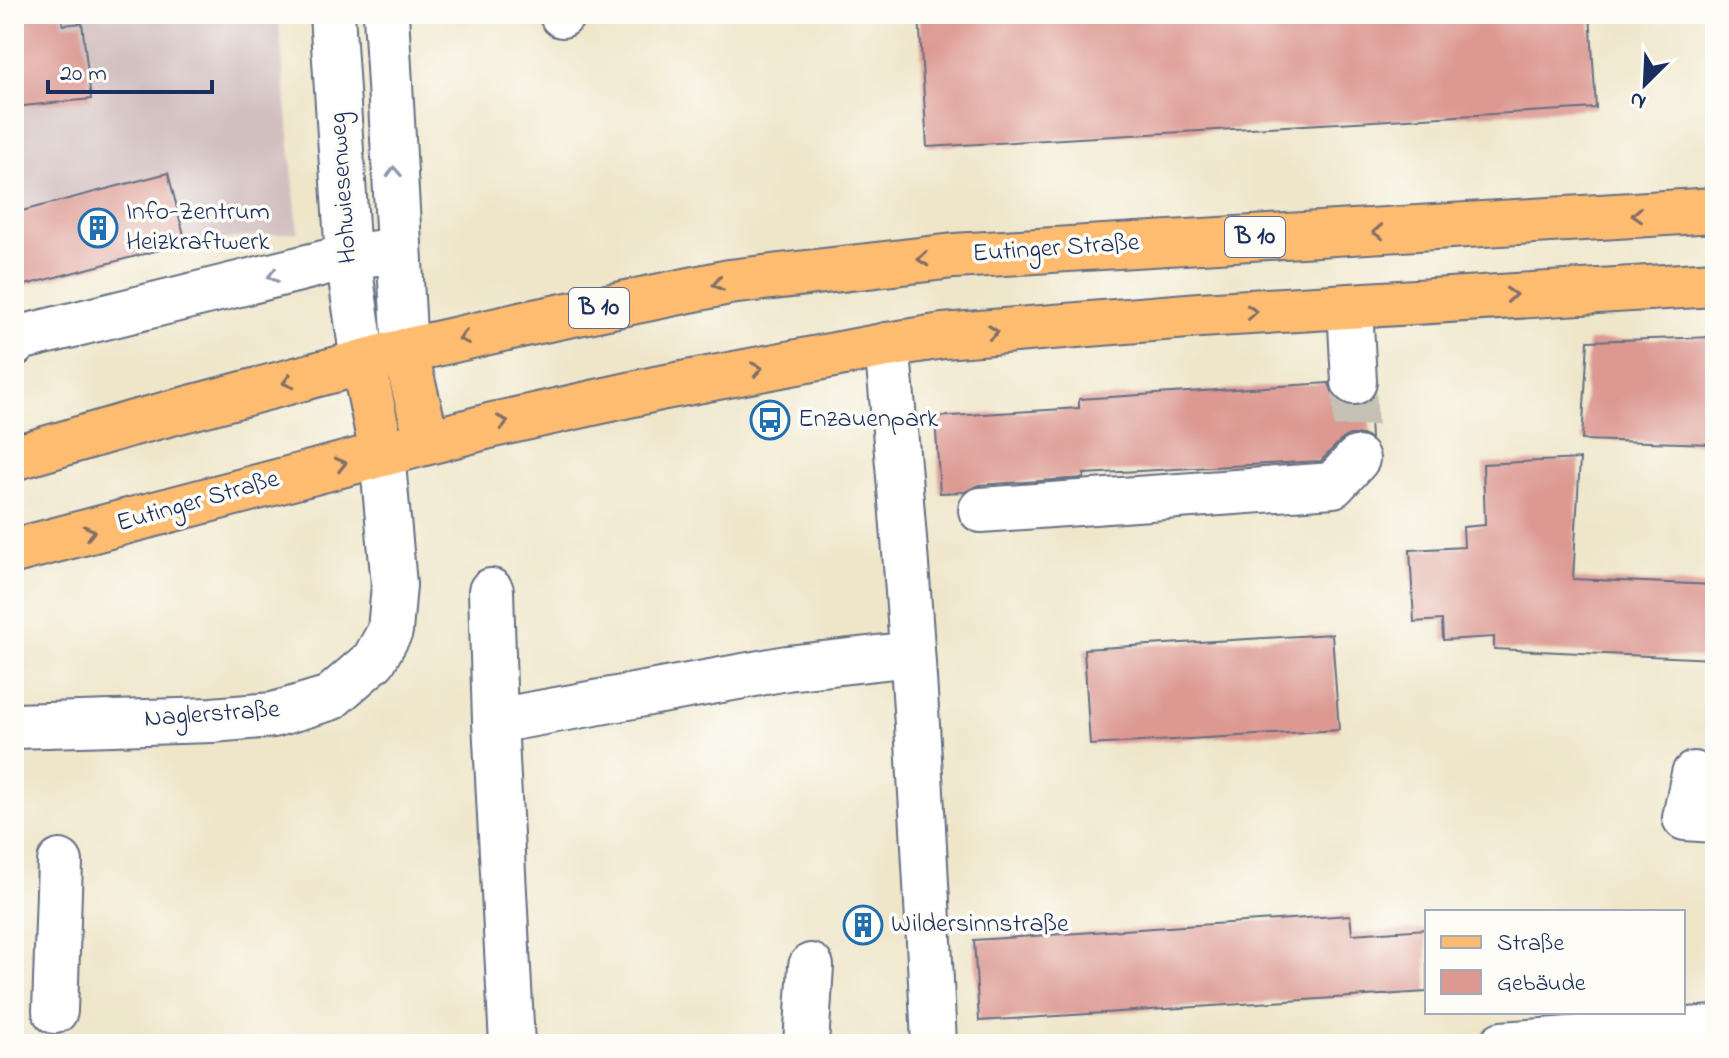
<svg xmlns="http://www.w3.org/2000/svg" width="1729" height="1058" viewBox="0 0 1729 1058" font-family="'Indie Flower',sans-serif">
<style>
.industrial{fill:#d2bfc0}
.building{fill:#dc9891}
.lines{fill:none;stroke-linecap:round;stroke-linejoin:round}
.minor-tunnel{stroke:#c5c1b4;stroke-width:44;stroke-dasharray:44 22;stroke-linecap:butt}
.minor-casing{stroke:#656f84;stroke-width:48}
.major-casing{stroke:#656f84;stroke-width:48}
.minor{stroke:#fff;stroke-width:44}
.major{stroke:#febc70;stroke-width:44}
.oneway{stroke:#8d97ae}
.oneway2{stroke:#816e66}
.labels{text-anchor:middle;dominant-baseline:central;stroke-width:7;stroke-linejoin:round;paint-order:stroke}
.shield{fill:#fdfcf7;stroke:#5f6c8c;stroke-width:2}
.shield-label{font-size:24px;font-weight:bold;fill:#1b2f5e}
.street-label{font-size:26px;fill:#1b2f5e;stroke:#fdfcf7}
.poi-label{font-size:26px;fill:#1b2f5e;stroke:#fdfcf7;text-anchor:start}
</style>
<rect width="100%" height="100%" fill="#fdfcf7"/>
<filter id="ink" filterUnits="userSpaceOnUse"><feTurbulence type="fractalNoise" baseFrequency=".0125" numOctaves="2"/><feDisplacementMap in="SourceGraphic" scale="16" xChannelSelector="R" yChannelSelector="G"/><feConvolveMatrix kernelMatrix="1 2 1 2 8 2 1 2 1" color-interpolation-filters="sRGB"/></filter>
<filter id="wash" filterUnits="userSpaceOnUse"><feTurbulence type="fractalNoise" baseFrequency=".006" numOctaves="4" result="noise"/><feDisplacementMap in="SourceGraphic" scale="32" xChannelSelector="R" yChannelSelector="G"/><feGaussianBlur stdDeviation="1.8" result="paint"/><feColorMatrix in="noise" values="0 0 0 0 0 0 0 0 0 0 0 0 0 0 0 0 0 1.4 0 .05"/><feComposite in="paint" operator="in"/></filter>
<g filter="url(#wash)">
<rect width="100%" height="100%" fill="#efe6ca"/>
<polygon class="industrial" points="14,14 278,14 298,232 187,243 14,288"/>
<g id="blocks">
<g class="building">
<polygon points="14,14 61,14 63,25 82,23 91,99 14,107"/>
<polygon points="919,14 1590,14 1596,108 927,147"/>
<polygon points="168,173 186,243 14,288 14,213"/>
<polygon points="1715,337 1714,444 1582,440 1588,341"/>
<polygon points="1329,383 1334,396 1343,405 1356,407 1369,402 1371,439 1362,435 1349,435 1339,442 1321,461 1084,474 1084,478 979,485 965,492 940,493 935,417 1079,408 1079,399"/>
<polygon points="1580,459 1573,579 1715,585 1715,659 1494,649 1494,637 1443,640 1442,620 1414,622 1410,550 1464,547 1463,527 1485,525 1483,464"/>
<polygon points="1332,634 1339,730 1090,745 1084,649"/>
<polygon points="1350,915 1352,934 1427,929 1427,992 979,1021 974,940"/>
</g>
</g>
</g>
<g filter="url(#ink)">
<use href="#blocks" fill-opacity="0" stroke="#656f84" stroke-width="2"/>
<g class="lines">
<polyline class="minor-tunnel" points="1354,382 1357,459"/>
<g class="minor-casing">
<g id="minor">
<polyline points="332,14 348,257 363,362"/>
<polyline points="386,14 405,351"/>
<polyline points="562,14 562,15"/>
<polyline points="1350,306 1354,382"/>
<polyline points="14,344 20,338 348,257 398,250"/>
<path d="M887 345C910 577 923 810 934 1044"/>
<polyline points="981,510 1333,485 1357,459"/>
<polyline points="491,591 495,721 512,1044"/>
<polyline points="495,721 787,668 912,654"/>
<polyline points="14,726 212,720 273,715 330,698 374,660 390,631 394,585 382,453"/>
<polyline points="1694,774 1685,818 1715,820"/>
<polyline points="55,1011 60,862"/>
<polyline points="806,1044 811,966"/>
<polyline points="1502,1044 1715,1028"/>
</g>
</g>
<g class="major-casing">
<g id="major">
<polyline points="405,351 427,440"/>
<polyline points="363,362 382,453"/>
<polyline points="14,458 130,424 405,351 529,323 729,282 954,256 1715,210"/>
<polyline points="14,551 493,425 660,388 887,345 943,336 1200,315 1715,284"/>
</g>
</g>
<use href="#minor" class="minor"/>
<use href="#major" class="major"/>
</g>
<defs><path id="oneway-chevron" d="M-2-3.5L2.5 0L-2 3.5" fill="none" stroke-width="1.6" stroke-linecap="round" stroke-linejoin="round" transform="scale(2)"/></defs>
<g class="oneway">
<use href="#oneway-chevron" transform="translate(394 172) rotate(-93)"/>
<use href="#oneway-chevron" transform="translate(273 276) rotate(166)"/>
</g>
<g class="oneway2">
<use href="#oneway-chevron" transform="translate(1637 215) rotate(176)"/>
<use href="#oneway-chevron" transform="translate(1378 232) rotate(177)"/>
<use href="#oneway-chevron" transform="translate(923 259) rotate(174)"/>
<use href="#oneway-chevron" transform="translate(718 284) rotate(169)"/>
<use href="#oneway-chevron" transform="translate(1511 295) rotate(-4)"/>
<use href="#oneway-chevron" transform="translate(1252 312) rotate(-4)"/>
<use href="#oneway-chevron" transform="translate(993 332) rotate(-5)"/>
<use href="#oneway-chevron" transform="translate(464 338) rotate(167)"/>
<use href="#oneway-chevron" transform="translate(757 369) rotate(-11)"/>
<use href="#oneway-chevron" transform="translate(288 382) rotate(165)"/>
<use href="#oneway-chevron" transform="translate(503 422) rotate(-12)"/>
<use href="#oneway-chevron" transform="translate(341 464) rotate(-14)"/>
<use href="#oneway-chevron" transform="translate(90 532) rotate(-14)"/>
</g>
</g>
<defs>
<g id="building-ring" transform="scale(2)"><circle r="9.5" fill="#fdfcf7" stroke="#1f6fb2" stroke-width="1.5"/><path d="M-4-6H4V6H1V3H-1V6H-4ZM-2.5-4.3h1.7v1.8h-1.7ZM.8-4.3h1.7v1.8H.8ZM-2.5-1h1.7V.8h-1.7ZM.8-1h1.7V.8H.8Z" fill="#1f6fb2"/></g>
<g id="bus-ring" transform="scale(2)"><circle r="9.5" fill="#fdfcf7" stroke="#1f6fb2" stroke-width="1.5"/><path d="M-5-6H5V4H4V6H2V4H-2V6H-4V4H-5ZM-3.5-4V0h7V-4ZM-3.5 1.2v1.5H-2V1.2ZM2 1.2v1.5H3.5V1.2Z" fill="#1f6fb2"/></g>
</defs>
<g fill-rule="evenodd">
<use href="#building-ring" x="98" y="228"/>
<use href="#bus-ring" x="770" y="420"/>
<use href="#building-ring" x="863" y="925"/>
</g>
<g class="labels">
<g class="shield">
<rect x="1225" y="217" width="60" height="40" rx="6"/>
<rect x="569" y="288" width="60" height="40" rx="6"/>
</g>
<g class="shield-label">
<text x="1255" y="237">B 10</text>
<text x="599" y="308">B 10</text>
</g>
<g class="street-label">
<text transform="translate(344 188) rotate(-94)">Hohwiesenweg</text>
<text transform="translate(1056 249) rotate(-4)">Eutinger Straße</text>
<text transform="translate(198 502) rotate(-16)">Eutinger Straße</text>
<text transform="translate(212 715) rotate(-4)">Naglerstraße</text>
</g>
<g class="poi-label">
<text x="126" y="213">Info-Zentrum<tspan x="126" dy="30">Heizkraftwerk</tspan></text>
<text x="798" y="420">Enzauenpark</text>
<text x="891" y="925">Wildersinnstraße</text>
</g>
</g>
<rect width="1729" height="1058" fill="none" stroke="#fdfcf7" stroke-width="48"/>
<rect x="1425" y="910" width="260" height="104" fill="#fdfcf7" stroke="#a3aaba" stroke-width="2"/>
<rect x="1441" y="936" width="40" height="12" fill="#febc70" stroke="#a3aaba" stroke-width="2"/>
<text x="1497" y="950" font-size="24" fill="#1b2f5e">Straße</text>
<rect x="1441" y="970" width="40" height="24" fill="#dc9891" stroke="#a3aaba" stroke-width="2"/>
<text x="1497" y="990" font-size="24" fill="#1b2f5e">Gebäude</text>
<g transform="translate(1645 84) rotate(204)" stroke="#fdfcf7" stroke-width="6" paint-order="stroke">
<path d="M0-6L14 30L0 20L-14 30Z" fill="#1b2f5e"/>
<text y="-12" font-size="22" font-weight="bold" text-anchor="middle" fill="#1b2f5e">N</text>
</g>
<path d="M48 80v12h164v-12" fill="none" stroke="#1b2f5e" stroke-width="4"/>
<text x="60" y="80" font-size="24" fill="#1b2f5e" stroke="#fdfcf7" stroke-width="6" paint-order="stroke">20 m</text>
</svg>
